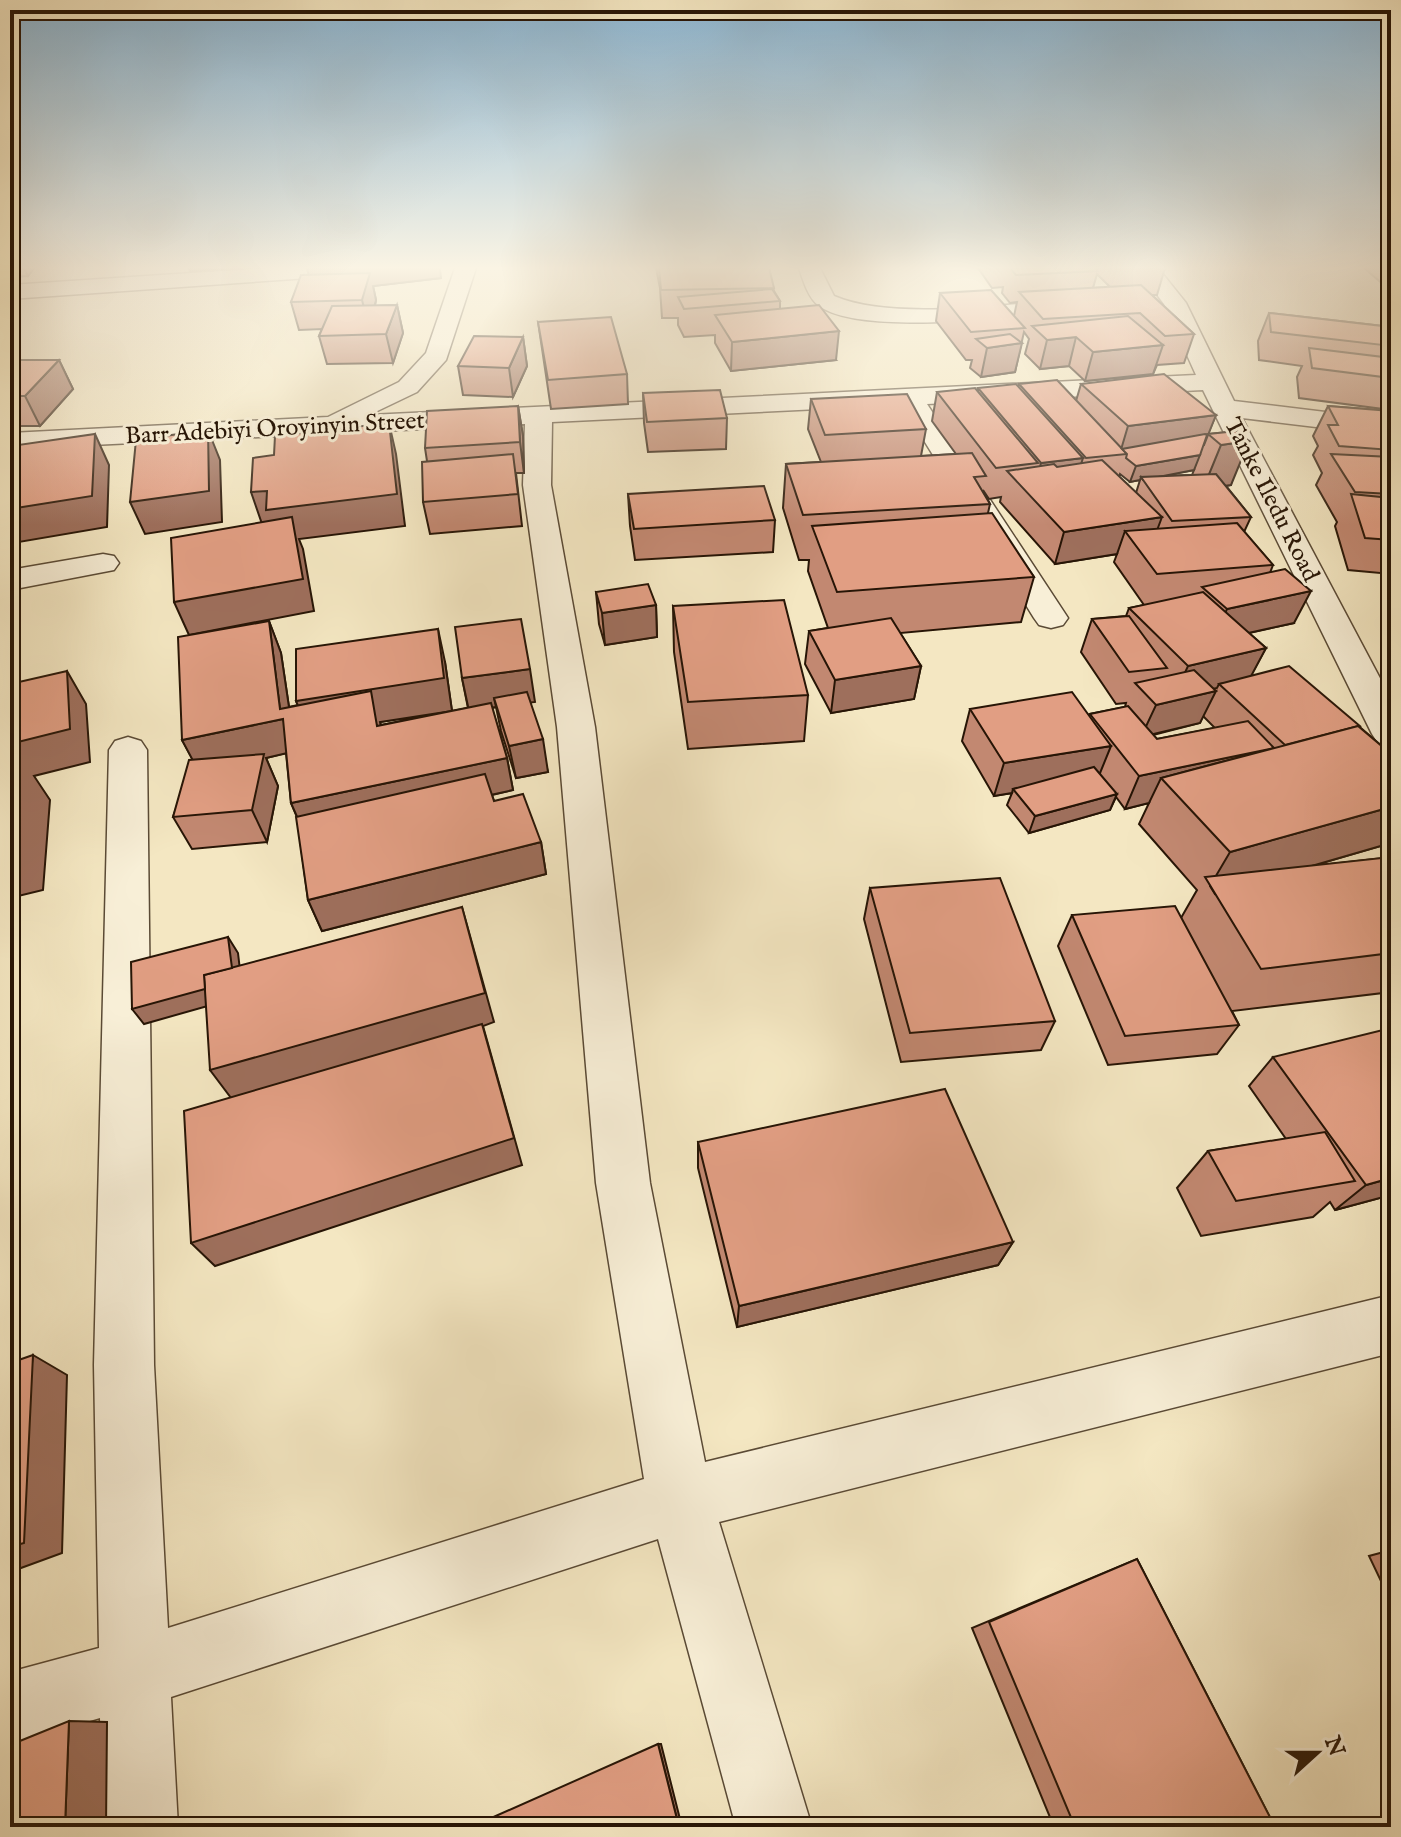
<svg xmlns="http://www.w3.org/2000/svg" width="1401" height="1837" viewBox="0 0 1401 1837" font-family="'IM FELL English',serif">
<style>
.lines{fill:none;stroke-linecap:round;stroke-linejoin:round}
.minor-casing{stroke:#5a4a35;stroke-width:3}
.minor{fill:#f8efd7;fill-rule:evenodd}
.wall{fill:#c28871;stroke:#271506;stroke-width:2;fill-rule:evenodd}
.shaded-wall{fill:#9e6f5c;stroke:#271506;stroke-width:2}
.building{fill:#e19e83;stroke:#271506;stroke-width:2}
.labels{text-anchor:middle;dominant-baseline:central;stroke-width:6;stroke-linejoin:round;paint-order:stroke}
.far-street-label{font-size:24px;fill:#271506;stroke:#f8efd7}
</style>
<rect width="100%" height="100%" fill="#f4e7c2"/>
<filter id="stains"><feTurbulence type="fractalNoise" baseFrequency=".0025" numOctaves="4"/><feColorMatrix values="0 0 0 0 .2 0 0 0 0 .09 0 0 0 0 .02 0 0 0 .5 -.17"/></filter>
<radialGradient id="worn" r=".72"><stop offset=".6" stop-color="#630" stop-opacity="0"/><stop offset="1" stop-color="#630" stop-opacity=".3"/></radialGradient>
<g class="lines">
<g class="minor-casing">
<g id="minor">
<polygon points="268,268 376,268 366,274 10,299 10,285"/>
<polygon points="455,268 476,268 446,360 417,392 369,415 1196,375 1164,304 1137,268 1158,268 1186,303 1234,401 1391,420 1391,436 1242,418 1391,699 1391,746 1378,743 1372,734 1203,390 927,404 1068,618 1063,625 1051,628 1039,625 1034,618 902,405 552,422 551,485 595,727 650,1183 705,1462 1391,1295 1391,1353 719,1522 812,1827 736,1827 658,1539 171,1697 178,1827 102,1827 100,1718 10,1744 10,1672 99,1648 94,1365 109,750 115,741 128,737 141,741 147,750 154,1365 168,1628 644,1479 596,1183 557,727 523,485 525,424 10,449 10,433 328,417 399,382 426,353"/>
<path d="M799 268H820L834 296C895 322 1009 303 1076 299L1087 306 1076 313C1020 315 863 337 819 306 808 298 803 280 799 268Z"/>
<polygon points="103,554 114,556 119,563 114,570 10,590 10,570"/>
</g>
</g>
<use href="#minor" class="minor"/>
</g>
<g class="wall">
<polygon points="10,268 34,268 28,276 10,277"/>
<polygon points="189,268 237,268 190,271"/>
<polygon points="656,268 769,268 774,291 780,301 780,309 836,360 731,371 715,343 715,335 684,337 678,325 678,318 662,318 660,288"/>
<path d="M978 268H1165L1157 295H1152L1194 334 1184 363 1157 365 1153 374 1085 381 1069 366 1040 369 1025 354 1029 339 1024 332 1015 372 981 377 970 368 972 360H966L936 321 940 293 1014 316 1017 302 1010 303 1002 293 1003 287 992 288ZM1097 274 1110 287 1093 288Z"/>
<polygon points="1364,268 1391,268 1391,291"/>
<polygon points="308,275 441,278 373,286 376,300 375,306 397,305 403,333 393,363 327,364 319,336 322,329 299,330 291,302"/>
<polygon points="1269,313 1391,327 1391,410 1299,398 1297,377 1302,366 1259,360 1258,341"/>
<polygon points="538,322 627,374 628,404 551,409"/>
<polygon points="523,337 527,366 513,397 463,395 458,366"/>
<polygon points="10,360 59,360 73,389 40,426 10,426"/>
<path d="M1019 384 1076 401 1081 384 1216 415 1208 434 1237 431 1231 485 1226 486 1251 517 1244 532 1273 565 1270 573 1294 623 1249 633 1266 648 1251 675 1361 728 1391 754V843L1312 866 1391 857V992L1232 1011 1239 1025 1217 1054 1108 1065 1058 946 1072 915 1181 918 1197 890 1139 824 1149 803 1125 809 1116 797 1110 810 1029 833 1007 805 1012 793 994 796 962 741 970 709 1089 716 1090 714 1125 707 1126 703 1116 704 1081 652 1092 619 1126 616 1129 608 1144 605 1114 562 1117 554 1055 564 1000 502 1001 497 989 499 983 490 990 504 988 513 1034 577 1021 622 900 633 921 666 914 699 831 713 805 664 809 631 828 628 808 571 809 560H799L783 508 786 464 821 462 808 429 811 399 926 429 921 456 956 454 932 421 937 392 978 391V388L1018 387ZM1194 470 1192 475 1161 476ZM1120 474 1130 482 1140 480 1136 493 1119 477ZM1203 716 1215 728 1157 739 1153 735 1200 723Z"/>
<polygon points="643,393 727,418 726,449 648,452 644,423"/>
<polygon points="518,406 523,436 524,473 516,473 522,526 430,534 423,502 427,461 425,448"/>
<polygon points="1328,406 1391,411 1391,574 1348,570 1335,526 1337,522 1316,485 1322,473 1313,455 1318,446 1313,436"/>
<polygon points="628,494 775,520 773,552 635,560 630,526"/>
<polygon points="596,592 656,605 657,637 605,645 599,624"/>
<polygon points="673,606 808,695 804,741 688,749 674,652"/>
<path d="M269 621 281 653 289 707 298 705 296 701 445 662 452 711 468 708 462 678 535 702H530L548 772 516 778 501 731 496 707 492 708 507 758 513 790 492 795 494 801 541 842 546 874 322 931 308 900 297 817 291 803 286 753 266 758 278 786 267 842 192 849 173 817 193 760 182 740ZM446 712 381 725 380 722Z"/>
<polygon points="870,888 1055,1021 1041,1050 901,1062 864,919"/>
<polygon points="1273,1057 1391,1195 1335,1210 1330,1202 1313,1217 1201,1236 1177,1188 1208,1151 1286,1139 1249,1086"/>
<polygon points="698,1142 1013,1242 998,1265 737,1327 698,1168"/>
<polygon points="1391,1550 1391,1602 1369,1556"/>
<polygon points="1137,1559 1275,1827 1054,1827 972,1628"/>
</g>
<g class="shaded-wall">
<polygon points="24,268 34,268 28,276"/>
<polygon points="307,268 440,268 441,278 373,286 376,300 369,328 362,300 313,293"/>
<polygon points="397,305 403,333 393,363 386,334"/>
<polygon points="839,331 836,360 731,371 732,342"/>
<polygon points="523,337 527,366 513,397 509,368"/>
<polygon points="1076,337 1069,366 1040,369 1047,340"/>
<polygon points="1022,343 1015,372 981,377 987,348"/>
<polygon points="1163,345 1153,374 1085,381 1093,352"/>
<polygon points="59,360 73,389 40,426 25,396"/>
<polygon points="518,406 523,436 524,473 520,442"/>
<polygon points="1216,415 1204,445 1120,453 1128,426"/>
<polygon points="389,423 396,454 405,526 299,539 303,549 314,611 189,635 174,602 262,524 251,492"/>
<polygon points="208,430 220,460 222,522 145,534 130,502"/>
<polygon points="95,434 109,465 107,527 19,542 10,526 10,509"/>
<polygon points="1249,441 1231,485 1203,489 1221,445"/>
<polygon points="1200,455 1194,470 1143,480 1141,477 1140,480 1130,482 1136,466"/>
<polygon points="1083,458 1073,489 1033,494 1041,463"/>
<polygon points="1162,517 1150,549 1125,531 1117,554 1055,564 1064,532"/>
<polygon points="1311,591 1294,623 1212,641 1227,609"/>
<polygon points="656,605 657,637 605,645 602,613"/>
<polygon points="269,621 281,653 294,741 280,709"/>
<polygon points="438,629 445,662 452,711 380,722 388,758 309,733 296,701"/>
<polygon points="1266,648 1249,680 1219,684 1217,688 1173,698 1188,666"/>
<polygon points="921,666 914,699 831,713 835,680"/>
<polygon points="530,669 535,702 497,707 494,698 496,707 469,711 462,678"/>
<polygon points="67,671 86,704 90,762 34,776 50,800 43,890 10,898 10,744"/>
<polygon points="1216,691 1200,723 1141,737 1156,705"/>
<polygon points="283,719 296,751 266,758 278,786 267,842 252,810 199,772 182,740"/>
<polygon points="543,739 548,772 516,778 509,746"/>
<polygon points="1111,746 1098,778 1013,789 1012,793 994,796 1004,763"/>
<polygon points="1274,748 1161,778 1149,803 1125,809 1139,776"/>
<polygon points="507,758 513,790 305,835 291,803"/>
<polygon points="1117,794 1110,810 1029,833 1035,816"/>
<polygon points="1391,807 1391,843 1215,894 1210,886 1230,852"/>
<polygon points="541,842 546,874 322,931 308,900"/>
<polygon points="462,907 494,1022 483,1026 522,1165 215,1266 191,1243 231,1098 210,1070"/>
<polygon points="228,937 238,953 243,996 144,1024 132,1009"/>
<polygon points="1391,1178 1391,1195 1335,1210 1366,1185"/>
<polygon points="1013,1242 998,1265 737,1327 739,1306"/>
<polygon points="33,1355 67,1375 62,1553 10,1572 10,1547"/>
<polygon points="69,1721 107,1722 106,1827 65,1827"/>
<polygon points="658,1744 661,1744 682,1827 679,1827"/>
</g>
<g class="building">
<polygon points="659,268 769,268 774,288 661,290"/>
<polygon points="1010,268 1096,268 1098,271 1016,275"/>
<polygon points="370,273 362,300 291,302 301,275"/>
<polygon points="1141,285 1194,334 1165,336 1140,313 1043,319 1019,292"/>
<polygon points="772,289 780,301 684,309 678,297"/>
<polygon points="991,290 1025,328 971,332 940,293"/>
<polygon points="397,305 386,334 319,336 332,306"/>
<polygon points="819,305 839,331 732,342 715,315"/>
<polygon points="1269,313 1391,327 1391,346 1271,332"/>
<polygon points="1128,316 1163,345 1093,352 1076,337 1047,340 1032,326"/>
<polygon points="611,317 627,374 548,380 538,322"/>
<polygon points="1010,334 1022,343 987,348 976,339"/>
<polygon points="474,336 523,337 509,368 458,366"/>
<polygon points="1309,348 1391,358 1391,378 1312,368"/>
<polygon points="10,360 59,360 25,396 10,396"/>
<polygon points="1164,374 1216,415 1128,426 1081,384"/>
<polygon points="1057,380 1127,454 1086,458 1019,384"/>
<polygon points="1016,384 1083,458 1041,463 978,388"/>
<polygon points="975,388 1038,463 996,468 937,392"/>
<polygon points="720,390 727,418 647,422 643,393"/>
<polygon points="907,394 926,429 825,435 811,399"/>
<polygon points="518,406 520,442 425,448 427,411"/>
<polygon points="1328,406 1391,411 1391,450 1339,446 1328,425 1338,425"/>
<polygon points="389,423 397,494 266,510 267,491 251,492 253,458 274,455 275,436"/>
<polygon points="208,430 209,491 130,502 136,440"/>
<polygon points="1237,431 1249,441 1221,445 1208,434"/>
<polygon points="95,434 92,496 10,509 11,446"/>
<polygon points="1205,434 1207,435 1200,455 1136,466 1126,458 1127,454 1122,449"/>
<polygon points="972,453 986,476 974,477 990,504 803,515 786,464"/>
<polygon points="513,454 518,494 423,502 422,462"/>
<polygon points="1331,454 1391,457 1391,494 1355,492"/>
<polygon points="1102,460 1162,517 1064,532 1007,471 1054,464 1057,467"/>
<polygon points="1216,474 1251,517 1172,521 1141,477"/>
<polygon points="764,486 775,520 634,529 628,494"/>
<polygon points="1351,494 1391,498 1391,540 1365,538"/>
<polygon points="992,513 1034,577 837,592 812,526"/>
<polygon points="292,517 303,579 174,602 171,538"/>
<polygon points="1237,523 1273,565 1157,574 1125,531"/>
<polygon points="1285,569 1311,591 1227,609 1202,587"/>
<polygon points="648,584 656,605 602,613 596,592"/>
<polygon points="1203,592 1266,648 1188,666 1129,608"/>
<polygon points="784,600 808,695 688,702 673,606"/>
<polygon points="1129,616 1167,668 1129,672 1092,619"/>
<polygon points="891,618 921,666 835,680 809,631"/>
<polygon points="521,619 530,669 462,678 455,627"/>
<polygon points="269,621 280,709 371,691 377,726 491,703 507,758 291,803 283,719 182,740 178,637"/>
<polygon points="438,629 444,678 296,701 296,649"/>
<polygon points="1289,666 1361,727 1358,726 1285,745 1219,684"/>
<polygon points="1194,670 1216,691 1156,705 1135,683"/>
<polygon points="67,671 70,729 10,744 10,684"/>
<polygon points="527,692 543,739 509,746 494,698"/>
<polygon points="1072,692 1111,746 1004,763 970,709"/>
<polygon points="1128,706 1157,739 1248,721 1274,748 1139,776 1090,714"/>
<polygon points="1358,726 1391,754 1391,807 1230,852 1161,778"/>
<polygon points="18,754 10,829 10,756"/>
<polygon points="264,754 252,810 173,817 189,760"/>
<polygon points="1094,767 1117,794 1035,816 1013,789"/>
<polygon points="485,774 494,801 523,794 541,842 308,900 296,817"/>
<polygon points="1391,857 1391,953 1261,969 1205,877"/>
<polygon points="1000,878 1055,1021 910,1033 870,888"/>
<polygon points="1175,906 1239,1025 1125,1036 1072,915"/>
<polygon points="462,907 485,993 210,1070 204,975"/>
<polygon points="228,937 232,968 204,975 205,989 132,1009 131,962"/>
<polygon points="482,1024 514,1138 191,1243 184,1111"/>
<polygon points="1391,1028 1391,1178 1366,1185 1273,1057"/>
<polygon points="945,1089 1013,1242 739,1306 698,1142"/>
<polygon points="1325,1132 1355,1181 1236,1201 1208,1151"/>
<polygon points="33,1355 24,1543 10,1547 10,1363"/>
<polygon points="1137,1559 1275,1827 1075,1827 989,1622"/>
<polygon points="69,1721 65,1827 10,1827 10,1745"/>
<polygon points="658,1744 679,1827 471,1827"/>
</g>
<linearGradient id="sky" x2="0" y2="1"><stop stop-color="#8bb8d7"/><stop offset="0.51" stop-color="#faf4e4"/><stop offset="1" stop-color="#faf4e4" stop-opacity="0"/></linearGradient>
<rect width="1401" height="525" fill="url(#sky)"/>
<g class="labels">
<g class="far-street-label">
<text transform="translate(275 429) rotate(-3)">Barr Adebiyi Oroyinyin Street</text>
<text transform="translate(1271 500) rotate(63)">Tanke Iledu Road</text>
</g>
</g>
<rect width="1401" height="1837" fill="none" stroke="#f4e7c2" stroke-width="40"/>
<rect x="12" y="12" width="1377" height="1813" fill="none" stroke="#271506" stroke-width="4"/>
<rect x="20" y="20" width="1361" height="1797" fill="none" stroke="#271506" stroke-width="2"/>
<g transform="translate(1317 1753) rotate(69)" stroke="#f8efd7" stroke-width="6" paint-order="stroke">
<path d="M0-6L14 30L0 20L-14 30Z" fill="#271506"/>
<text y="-12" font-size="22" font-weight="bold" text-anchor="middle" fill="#271506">N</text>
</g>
<rect width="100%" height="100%" filter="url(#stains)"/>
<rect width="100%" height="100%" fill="url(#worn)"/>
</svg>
